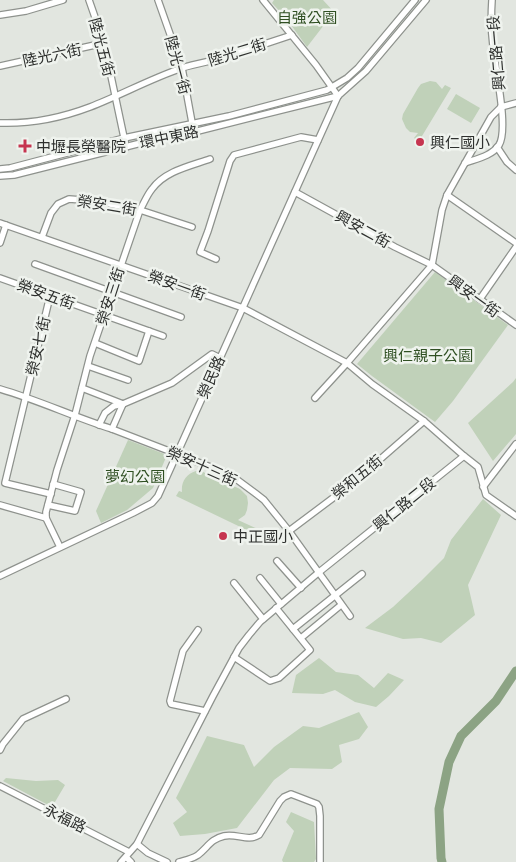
<svg xmlns="http://www.w3.org/2000/svg" width="516" height="862" viewBox="0 0 516 862" font-family="'PT Sans','Noto Sans TC',sans-serif">
<style>
.green{fill:#c0d1b9}
.lines{fill:none;stroke-linecap:round;stroke-linejoin:round}
.river{stroke:#8ca384;stroke-width:9}
.minor-casing{stroke:#8e928d;stroke-width:8}
.minor{stroke:#fff;stroke-width:5.5}
.poi-dot{fill:#c63550;stroke:#eff3ee;stroke-width:2}
.labels{text-anchor:middle;dominant-baseline:central;stroke-width:5;stroke-linejoin:round;paint-order:stroke}
.park-label{font-size:15px;fill:#305023;stroke:#eff3ee}
.street-label{font-size:15px;fill:#2f312f;stroke:#eff3ee}
.poi-label{font-size:15px;fill:#2f312f;stroke:#eff3ee;text-anchor:start}
</style>
<rect width="100%" height="100%" fill="#e2e6e0"/>
<g class="green">
<polygon points="274,0 323,0 334,12 307,47 286,18 272,3"/>
<polygon points="430,81 436,82 442,89 445,85 451,88 419,141 414,138 418,133 410,132 406,128 402,119 403,114 418,88 421,84"/>
<polygon points="456,94 480,108 471,123 447,109"/>
<polygon points="435,272 508,325 453,401 435,422 372,376 357,364"/>
<polygon points="516,378 516,434 493,461 468,423 513,382"/>
<polygon points="128,440 167,455 153,488 127,510 101,523 96,511"/>
<path d="M196 471H201L240 489 247 496 248 503 247 510 245 515 238 520 260 530 257 535 176 496 179 491 182 492C181 482 186 474 196 471Z"/>
<polygon points="483,499 501,515 468,585 475,615 441,643 421,638 403,639 365,628 393,607 421,581 444,558 451,540"/>
<polygon points="319,658 336,672 358,675 374,688 388,673 404,680 389,696 376,707 355,702 335,690 323,694 292,693 296,675"/>
<polygon points="359,712 368,727 359,739 339,745 342,762 332,769 290,768 274,780 237,828 205,834 180,836 173,823 187,812 176,798 207,736 244,745 254,767 274,747 303,726 319,728"/>
<polygon points="6,778 36,781 58,780 65,785 52,807 3,781"/>
<polygon points="291,812 314,822 316,859 314,862 283,862 282,860 294,831 286,822"/>
</g>
<g class="lines">
<polyline class="river" points="442,862 441,858 439,809 449,762 461,736 496,701 516,671"/>
<g class="minor-casing">
<g id="minor">
<polyline points="89,0 104,43 126,147"/>
<polyline points="158,0 182,68 193,128"/>
<polyline points="263,0 316,65 338,96"/>
<polyline points="0,15 26,11 63,0"/>
<polyline points="0,66 104,43"/>
<polyline points="501,107 516,103"/>
<path d="M0 123C30 124 61 118 90 107 121 95 150 79 182 68 194 64 207 62 219 59 243 51 267 43 292 35"/>
<polyline points="497,147 507,162 516,170"/>
<path d="M465 163C476 159 492 156 499 145 509 129 495 68 493 46 491 31 491 15 492 0"/>
<polyline points="0,169 10,168 124,138 229,116 327,90 347,78 358,68 415,0"/>
<polyline points="0,176 14,175 137,144 194,132 338,96"/>
<polyline points="295,192 395,247 432,265 516,325"/>
<polyline points="447,195 516,243"/>
<polyline points="0,223 243,308 347,363 372,384 424,421 464,456 318,573 260,622 249,635 239,648 213,696 140,838 137,844 121,862"/>
<polyline points="42,237 51,213 58,204 69,199 95,201 140,210 192,227"/>
<polyline points="0,243 6,225"/>
<polyline points="216,259 200,252 208,231 230,161 234,155 301,137 318,140"/>
<polyline points="35,264 181,317"/>
<polyline points="0,278 163,336"/>
<polyline points="50,296 5,483 51,494"/>
<polyline points="480,299 516,247"/>
<polyline points="95,343 139,361 149,331"/>
<polyline points="88,366 128,380"/>
<polyline points="82,388 123,404"/>
<path d="M0 389C38 400 74 417 112 429L221 471 232 476 255 493 264 500 289 531 350 616"/>
<polyline points="315,398 347,363 432,265 442,210 447,195 491,117 501,107"/>
<polyline points="99,425 105,413 114,406 123,404 172,383 212,354 220,358"/>
<polyline points="112,429 123,404"/>
<polyline points="464,456 478,467 486,495 516,516"/>
<polyline points="483,487 516,444"/>
<polyline points="0,505 46,518"/>
<polyline points="48,505 75,511 81,492 53,484"/>
<polyline points="289,531 353,483 424,421"/>
<path d="M60 547 46 518V512L57 470 75 415 90 356 140 210C144 203 147 195 152 189 165 171 190 166 210 159"/>
<polyline points="277,561 301,588"/>
<polyline points="0,576 133,513 152,503 158,496 338,96 366,71 426,0"/>
<polyline points="260,578 281,604"/>
<polyline points="234,583 263,619"/>
<polyline points="293,629 362,574"/>
<polyline points="198,630 183,651 170,701 171,704 205,711"/>
<polyline points="301,638 341,605"/>
<polyline points="234,657 270,681 279,678 310,650 276,608"/>
<polyline points="0,750 3,744 23,719 66,699"/>
<polyline points="0,786 129,852"/>
<polyline points="137,844 148,853 167,862"/>
<polyline points="127,858 131,862"/>
<path d="M179 862C186 860 192 859 198 855 208 847 211 839 224 836 236 833 248 842 259 835L280 801 284 797 291 794 317 804 319 807 320 816V862"/>
</g>
</g>
<use href="#minor" class="minor"/>
</g>
<g class="poi-dot">
<circle cx="420" cy="142" r="5"/>
<path d="M22.5 138.5h5v5h5v5h-5v5h-5v-5h-5v-5h5z"/>
<circle cx="223" cy="536" r="5"/>
</g>
<g class="labels">
<g class="park-label">
<text x="307" y="17">自強公園</text>
<text x="428" y="355">興仁親子公園</text>
<text x="135" y="476">夢幻公園</text>
</g>
<g class="street-label">
<text transform="translate(102 47) rotate(75)">陸光五街</text>
<text transform="translate(237 52) rotate(-17)">陸光二街</text>
<text transform="translate(496 53) rotate(-95)">興仁路一段</text>
<text transform="translate(52 55) rotate(-12)">陸光六街</text>
<text transform="translate(178 65) rotate(75)">陸光一街</text>
<text transform="translate(169 137) rotate(-12)">環中東路</text>
<text transform="translate(107 205) rotate(9)">榮安二街</text>
<text transform="translate(363 229) rotate(29)">興安二街</text>
<text transform="translate(177 285) rotate(20)">榮安一街</text>
<text transform="translate(46 294) rotate(20)">榮安五街</text>
<text transform="translate(110 296) rotate(-72)">榮安三街</text>
<text transform="translate(474 296) rotate(36)">興安一街</text>
<text transform="translate(38 346) rotate(-77)">榮安七街</text>
<text transform="translate(211 377) rotate(-66)">榮民路</text>
<text transform="translate(202 466) rotate(24)">榮安十三街</text>
<text transform="translate(357 477) rotate(-39)">榮和五街</text>
<text transform="translate(404 504) rotate(-39)">興仁路二段</text>
<text transform="translate(65 818) rotate(27)">永福路</text>
</g>
<g class="poi-label">
<text x="430" y="142">興仁國小</text>
<text x="36" y="146">中壢長榮醫院</text>
<text x="233" y="536">中正國小</text>
</g>
</g>
</svg>
